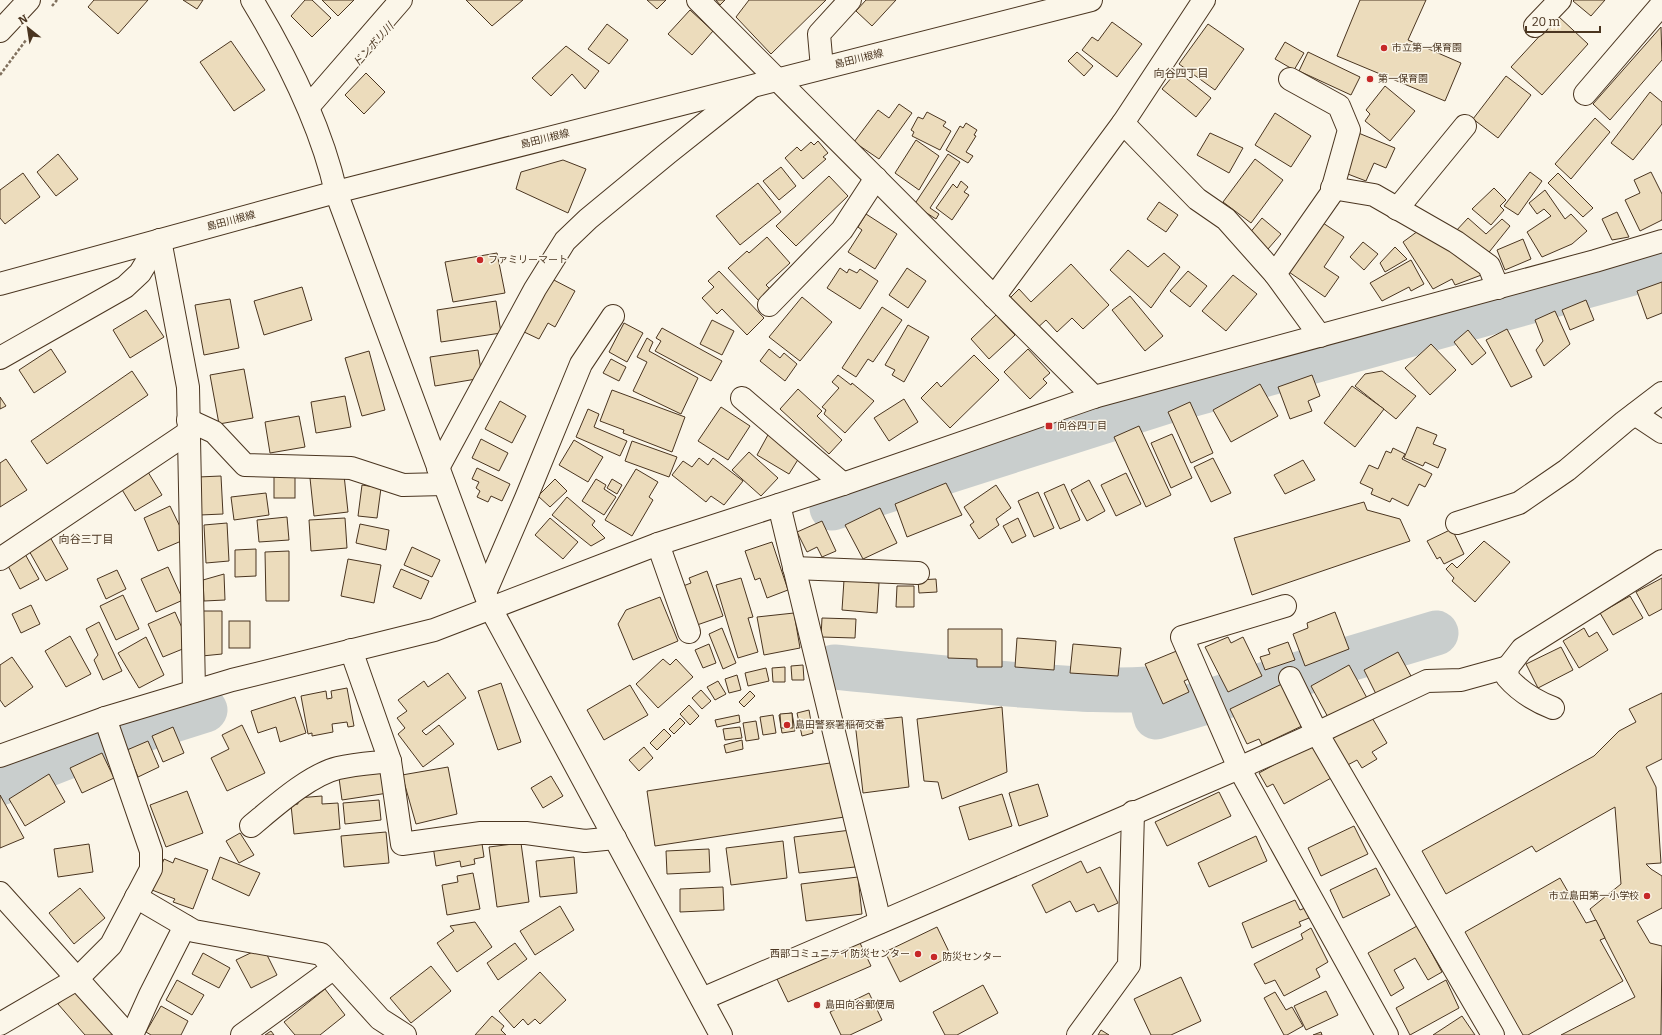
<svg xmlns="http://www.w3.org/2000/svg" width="1662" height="1035" viewBox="0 0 1662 1035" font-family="Bitter,'Noto Sans JP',serif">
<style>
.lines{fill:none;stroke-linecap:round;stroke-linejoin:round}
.river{stroke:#c9cecd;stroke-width:45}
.building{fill:#ecdcbc;stroke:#4a3520}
.minor-casing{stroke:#4a3520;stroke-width:24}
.major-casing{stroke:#4a3520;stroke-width:24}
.highway-casing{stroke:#4a3520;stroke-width:24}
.path{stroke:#7f6f5c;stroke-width:2.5;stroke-dasharray:3 2;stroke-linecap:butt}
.minor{stroke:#fbf6e9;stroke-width:22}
.major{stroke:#fbf6e9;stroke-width:22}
.highway{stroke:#fbf6e9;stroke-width:22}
.poi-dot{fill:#c62828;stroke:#fbf6e9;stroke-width:1.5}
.labels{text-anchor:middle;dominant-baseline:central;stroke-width:3;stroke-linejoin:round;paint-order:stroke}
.poi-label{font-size:10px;fill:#4a3520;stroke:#fbf6e9;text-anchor:start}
.street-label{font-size:10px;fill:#4a3520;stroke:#fbf6e9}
.water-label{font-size:11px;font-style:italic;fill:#4a3520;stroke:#fbf6e9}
.neighbourhood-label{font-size:11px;fill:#4a3520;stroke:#fbf6e9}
</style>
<rect width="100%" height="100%" fill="#fbf6e9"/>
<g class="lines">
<g class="river">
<polyline points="832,508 1164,402 1662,265"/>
<path d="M834 667C897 673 959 680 1021 685 1064 688 1106 692 1149 689L1156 717 1436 633"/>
<polyline points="0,783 107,741 205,710"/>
</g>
</g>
<g class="building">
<polygon points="94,0 148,0 118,34 88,7"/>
<polygon points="183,0 203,0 197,9"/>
<polygon points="305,0 312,0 331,18 312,37 291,16"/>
<polygon points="322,0 354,0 338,16"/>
<polygon points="466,0 523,0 492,26"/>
<polygon points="647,0 666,0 657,9"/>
<polygon points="716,0 725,0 720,5"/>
<polygon points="749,0 826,0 771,54 736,17"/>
<polygon points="866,0 896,0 872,26 856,11"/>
<polygon points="1360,0 1426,0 1408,40 1461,63 1445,101 1337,56"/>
<polygon points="1574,0 1605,0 1591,16 1573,1"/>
<polygon points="690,10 713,31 692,55 668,34"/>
<polygon points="1558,16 1588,44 1542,95 1511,67"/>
<polygon points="1112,22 1142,44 1117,77 1082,50 1092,37 1098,41"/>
<polygon points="607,24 628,40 609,64 588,49"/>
<polygon points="1208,24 1244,49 1215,90 1179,64"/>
<polygon points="1661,27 1662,60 1610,120 1593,104"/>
<polygon points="231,41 265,90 234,111 200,62"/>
<polygon points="1285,42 1304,53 1294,70 1275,59"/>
<polygon points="566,46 599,71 585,89 572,74 551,96 532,78"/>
<polygon points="1077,52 1093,66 1084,76 1068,61"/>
<polygon points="1308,52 1360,77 1351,95 1299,71"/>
<polygon points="1177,71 1211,98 1196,117 1162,89"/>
<polygon points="366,73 385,92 364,114 345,95"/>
<polygon points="1506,76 1531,95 1498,138 1473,119"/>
<polygon points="1385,86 1415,111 1390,141 1365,121 1370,114 1366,110"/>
<polygon points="1650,92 1662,102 1662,124 1633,160 1611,143"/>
<polygon points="899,104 912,113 879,159 854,142 878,110 889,118"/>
<polygon points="927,112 946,122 943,126 951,131 940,150 912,136 914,132 911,130 918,117 923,119"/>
<polygon points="1275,113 1311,136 1291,167 1255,145"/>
<polygon points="1595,118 1610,132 1571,179 1555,164"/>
<polygon points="966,123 977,130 974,135 976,136 966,152 973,156 968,163 946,150 960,126 963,128"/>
<polygon points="1356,132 1395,148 1386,168 1374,163 1366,181 1340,171"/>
<polygon points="1210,133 1243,148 1229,173 1197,155"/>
<polygon points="916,140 939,156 919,190 895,173"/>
<polygon points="818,141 828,153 823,157 826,159 803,179 785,158 797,147 801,151 811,142 814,145"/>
<polygon points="58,154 78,179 56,196 37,172"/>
<polygon points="948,154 960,162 930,208 939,214 936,219 914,205"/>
<polygon points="1255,159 1283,180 1251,223 1223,202"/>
<polygon points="563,160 586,169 568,213 516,189 521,172"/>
<polygon points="781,167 796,186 779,200 763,181"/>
<polygon points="1530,172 1542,181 1518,215 1504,206"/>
<polygon points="1651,172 1662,194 1662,220 1640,231 1625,200 1640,193 1634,180"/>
<polygon points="23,173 40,197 5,224 0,218 0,190"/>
<polygon points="1558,173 1593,208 1583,217 1548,183"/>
<polygon points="829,176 848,196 796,246 776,226"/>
<polygon points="961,181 968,187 964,192 969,195 952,220 936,208 953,184 957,188"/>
<polygon points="758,183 781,212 740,245 716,216"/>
<polygon points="1494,188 1506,200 1500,206 1504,210 1491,225 1472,209"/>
<polygon points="1545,190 1565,219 1571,214 1587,231 1572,244 1542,257 1527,232 1551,216 1544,209 1537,214 1529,203"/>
<polygon points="1159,202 1178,215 1166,232 1147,219"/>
<polygon points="1617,212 1629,237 1612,240 1602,219"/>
<polygon points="866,214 897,234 875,269 848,252 862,230 858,227"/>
<polygon points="1262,218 1281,234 1268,249 1249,234"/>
<polygon points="1468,218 1486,234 1502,219 1510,226 1486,256 1455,232"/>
<polygon points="1323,223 1344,237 1324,267 1339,277 1325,297 1289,272"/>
<polygon points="1418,231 1477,261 1484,274 1455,285 1452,279 1433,289 1403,242"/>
<polygon points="767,237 790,263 766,285 771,290 759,301 728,268 747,251 749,253"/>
<polygon points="1523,239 1531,259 1505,270 1497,250"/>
<polygon points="1363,242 1378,254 1364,270 1350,257"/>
<polygon points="1395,247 1407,259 1385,272 1380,263"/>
<polygon points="1128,250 1148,267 1164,253 1180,267 1151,308 1110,270"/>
<polygon points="497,253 505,293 453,302 445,262"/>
<polygon points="1411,260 1424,284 1411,291 1409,287 1382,301 1370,283"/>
<polygon points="1071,264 1109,305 1083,329 1072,318 1057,332 1046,320 1035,330 1008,300 1019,289 1031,302"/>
<polygon points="840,268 847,273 849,269 857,273 860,269 878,281 860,309 827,288"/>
<polygon points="907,268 926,281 908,308 889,295"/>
<polygon points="719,271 764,318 747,335 722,309 717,314 702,298 714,287 708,281"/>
<polygon points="1188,271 1207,286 1190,307 1170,291"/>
<polygon points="1233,275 1257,294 1226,331 1202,311"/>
<polygon points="550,278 575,291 555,327 548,323 539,339 522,331"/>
<polygon points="1662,282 1662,313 1647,319 1637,291"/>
<polygon points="302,287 312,320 264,335 254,301"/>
<polygon points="1130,296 1163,336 1145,351 1112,310"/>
<polygon points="802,297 832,322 800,361 769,337"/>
<polygon points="230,299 239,348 204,355 195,305"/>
<polygon points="1586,300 1594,320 1570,330 1562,310"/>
<polygon points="496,301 501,333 441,342 437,310"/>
<polygon points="882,307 902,320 873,362 868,359 856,377 842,368"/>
<polygon points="146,310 164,337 130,358 113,330"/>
<polygon points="1555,311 1570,344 1544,366 1536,350 1543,341 1535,320"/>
<polygon points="996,315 1015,335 989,359 971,339"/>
<polygon points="712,320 734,331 722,355 700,344"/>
<polygon points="624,323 643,333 627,362 609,352"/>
<polygon points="908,325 929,337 904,382 892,375 895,370 885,365"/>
<polygon points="662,328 722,361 711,381 655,351 661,341 656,338"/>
<polygon points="1507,329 1532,377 1511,387 1486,340"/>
<polygon points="1468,330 1486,353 1472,365 1454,342"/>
<polygon points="647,338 653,342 649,351 698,378 681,414 633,391 647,362 637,357"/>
<polygon points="1431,344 1456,370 1430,395 1405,368"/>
<polygon points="51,349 66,372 34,393 19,370"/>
<polygon points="769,349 780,358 784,353 797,364 785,381 760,361"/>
<polygon points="1028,349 1050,373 1043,379 1047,383 1030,399 1004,372"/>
<polygon points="478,350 482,378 435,386 430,357"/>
<polygon points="369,351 385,410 362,416 345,358"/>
<polygon points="974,355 999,380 950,428 921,398 937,382 941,387"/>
<polygon points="611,359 626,367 619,381 603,373"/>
<polygon points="244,369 253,418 219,424 210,375"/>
<polygon points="132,371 148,395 47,464 31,441"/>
<polygon points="1382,371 1416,396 1396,419 1355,386 1365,374"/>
<polygon points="838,375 851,385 852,383 874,401 845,433 824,414 826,410 822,407 839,388 832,382"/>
<polygon points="1312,375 1320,396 1308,401 1312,411 1290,419 1278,387"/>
<polygon points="1260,384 1278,416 1231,442 1213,410"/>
<polygon points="1352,386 1384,409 1355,447 1324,423"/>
<polygon points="798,389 822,411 817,416 842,440 829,454 780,409"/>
<polygon points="612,390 685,417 672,452 623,433 624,430 600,421"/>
<polygon points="345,396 351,427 316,433 311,402"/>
<polygon points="0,397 6,406 0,409"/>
<polygon points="904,399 918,422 889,441 874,418"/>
<polygon points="500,401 526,416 512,443 485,429"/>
<polygon points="1190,402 1213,453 1191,463 1168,412"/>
<polygon points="721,407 750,426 728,460 698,441"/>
<polygon points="588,409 599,414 594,427 627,441 620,456 576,437"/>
<polygon points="299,416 305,447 270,453 265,422"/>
<polygon points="1139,426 1171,495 1146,507 1114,437"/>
<polygon points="1417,427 1437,435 1433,444 1446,449 1438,468 1425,462 1423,466 1404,458"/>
<polygon points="769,433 804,450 789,474 757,455"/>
<polygon points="1172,434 1192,478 1171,488 1151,443"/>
<polygon points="481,439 508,453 499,471 472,458"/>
<polygon points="574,440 603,457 588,482 559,465"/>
<polygon points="632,441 677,457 669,477 625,461"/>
<polygon points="1393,448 1405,454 1402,459 1432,474 1425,487 1419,484 1408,506 1392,498 1390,502 1371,494 1373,489 1360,483 1369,465 1378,469 1386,451 1391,453"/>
<polygon points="749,452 778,478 761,496 732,470"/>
<polygon points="699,458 708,465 713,458 743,481 724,505 711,496 706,502 672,475 683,461 692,467"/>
<polygon points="1213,458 1231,493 1211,502 1194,467"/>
<polygon points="6,459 27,490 0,507 0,463"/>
<polygon points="1303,460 1315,480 1285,494 1274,475"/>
<polygon points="477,468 510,484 502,501 491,496 488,502 477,497 480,491 476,488 479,482 472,479"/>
<polygon points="636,469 658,482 649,497 653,500 632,536 605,520"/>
<rect x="274" y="471" width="21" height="27"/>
<polygon points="148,472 162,495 135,511 121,488"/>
<polygon points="1126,473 1141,504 1116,516 1101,485"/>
<polygon points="344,475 348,512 314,516 310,478"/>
<polygon points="221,476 223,514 200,515 198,477"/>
<polygon points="555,479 567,491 550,507 538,496"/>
<polygon points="596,479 606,485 604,489 616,497 604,515 582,501"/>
<polygon points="612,479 622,485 617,494 607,488"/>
<polygon points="1089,480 1105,511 1087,521 1071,490"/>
<polygon points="946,483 962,515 907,537 895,504"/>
<polygon points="1064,484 1080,520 1060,529 1044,493"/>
<polygon points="362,485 381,488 377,518 358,516"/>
<polygon points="996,485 1011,508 996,519 999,525 979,539 970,525 974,522 964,507"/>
<polygon points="1038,492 1054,528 1034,537 1018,501"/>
<polygon points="266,493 269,515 234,520 231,497"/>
<polygon points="567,497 595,521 592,525 605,538 591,546 552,515"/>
<polygon points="1364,502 1367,510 1400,519 1410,541 1252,595 1234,538"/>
<polygon points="170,506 186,539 158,551 144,518"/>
<polygon points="880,508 897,543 863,559 845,525"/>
<polygon points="287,517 289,540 259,542 257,520"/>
<polygon points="345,518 347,548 311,551 309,520"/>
<polygon points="550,518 578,542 563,559 535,535"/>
<polygon points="1018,518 1026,536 1012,543 1003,526"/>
<polygon points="822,521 836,551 822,557 817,547 807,552 797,532"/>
<polygon points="227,523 229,561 206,563 204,525"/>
<polygon points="360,524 389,530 386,550 356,543"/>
<polygon points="1452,529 1464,554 1444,564 1440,557 1437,559 1427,541"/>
<polygon points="50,537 68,569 46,581 28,549"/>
<polygon points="1484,541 1510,562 1475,602 1452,581 1454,578 1446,569 1452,563 1457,568"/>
<polygon points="772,542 788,590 767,598 760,578 755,580 745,551"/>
<polygon points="412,547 440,560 432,577 404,565"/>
<polygon points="256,549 256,576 235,577 235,550"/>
<polygon points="289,551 289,601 266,601 265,552"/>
<polygon points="25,554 39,579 20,589 7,564"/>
<polygon points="348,559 381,565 374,603 341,596"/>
<polygon points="168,567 183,600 156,612 141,579"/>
<polygon points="401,569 429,581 421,599 393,587"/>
<polygon points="117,570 126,589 106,599 97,579"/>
<polygon points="707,571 723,616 697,625 683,586 691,583 689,578"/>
<polygon points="224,574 225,600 204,601 203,580"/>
<polygon points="741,578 753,617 748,618 758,652 738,658 716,585"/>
<polygon points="1662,578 1662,609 1649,616 1636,592"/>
<polygon points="936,579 937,592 919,593 918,580"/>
<polygon points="844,580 879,583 877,613 842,610"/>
<polygon points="897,586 914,586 914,607 896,607"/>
<polygon points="123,595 139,629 116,640 100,606"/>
<polygon points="1630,596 1643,618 1613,635 1600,613"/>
<polygon points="660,597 678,641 633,660 618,624 626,610"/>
<polygon points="31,605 40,624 21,633 12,614"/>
<polygon points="201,611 222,611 222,654 202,656"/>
<polygon points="175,612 190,646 163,657 148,624"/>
<polygon points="1335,612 1349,649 1305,666 1293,634 1308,628 1307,623"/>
<polygon points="794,613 800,648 764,655 757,617"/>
<polygon points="822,618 856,619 855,638 821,637"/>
<rect x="229" y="621" width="21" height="27"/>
<polygon points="99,622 122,671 103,680 94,660 98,655 86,629"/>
<polygon points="722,628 736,663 723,669 709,634"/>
<polygon points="1584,628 1589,637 1597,632 1608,650 1579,668 1563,641"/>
<polygon points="948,629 1002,629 1002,667 977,667 977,659 948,658"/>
<polygon points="70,636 91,674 66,687 45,651"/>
<polygon points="146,637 164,675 139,688 118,653"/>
<polygon points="1228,637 1231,643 1243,637 1262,676 1228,692 1205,647"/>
<polygon points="1017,638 1056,641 1054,670 1015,667"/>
<polygon points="1288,642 1295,660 1265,670 1260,657 1270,654 1268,649"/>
<polygon points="709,644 716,663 703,668 695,650"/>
<polygon points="1073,644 1121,648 1118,676 1070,673"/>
<polygon points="1561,647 1573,670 1538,688 1526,664"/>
<polygon points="1179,650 1191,678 1184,681 1189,692 1163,704 1145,664"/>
<polygon points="1398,652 1411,676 1376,694 1364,670"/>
<polygon points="12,657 33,687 5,707 0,700 0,665"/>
<polygon points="663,659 670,665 676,659 693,677 658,708 636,684"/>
<polygon points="803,665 804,680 792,680 791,666"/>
<polygon points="1349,665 1367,698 1329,719 1311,686"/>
<polygon points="785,667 785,682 773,682 772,668"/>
<polygon points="766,668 769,681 748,686 745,673"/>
<polygon points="448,673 466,698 422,731 426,735 439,725 454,744 423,767 398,734 405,728 397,718 407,711 398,700 424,681 428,687"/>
<polygon points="737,675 741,690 729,693 725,679"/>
<polygon points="718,681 726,694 715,700 707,687"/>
<polygon points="1286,682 1306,724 1262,745 1259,739 1247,744 1230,709"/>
<polygon points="501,683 521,742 498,750 478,691"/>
<polygon points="630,685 648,715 604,740 587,710"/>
<polygon points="347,688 354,726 348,727 347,722 332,724 333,732 312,736 312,733 308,734 301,696 326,691 327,699 332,698 331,691"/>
<polygon points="701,690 711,701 702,709 692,698"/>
<polygon points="750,691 755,696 744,707 739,702"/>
<polygon points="1662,693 1662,759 1646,767 1656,787 1661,863 1646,864 1651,869 1662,876 1662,908 1637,921 1650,943 1662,946 1661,1035 1561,1035 1635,997 1590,909 1621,884 1615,807 1536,852 1532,846 1446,894 1422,851 1594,756 1619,731 1636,722 1629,709"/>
<polygon points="295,697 306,733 280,742 276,727 258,733 251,711"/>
<polygon points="689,705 699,716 690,725 680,714"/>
<polygon points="1002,707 1007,772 942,799 938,782 924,781 917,719"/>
<polygon points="809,710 813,733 802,736 797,713"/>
<polygon points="792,713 795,731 782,733 779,715"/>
<polygon points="792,713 793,728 781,728 780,714"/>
<polygon points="739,715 740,722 717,727 715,720"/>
<polygon points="773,715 776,733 763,735 760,717"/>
<polygon points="1371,716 1387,743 1372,752 1377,759 1362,768 1357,760 1342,768 1328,741"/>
<polygon points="902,717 909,787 863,793 855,722"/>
<polygon points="680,718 685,723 674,734 669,729"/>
<polygon points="756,721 759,739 746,741 743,723"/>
<polygon points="242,725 265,773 227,791 211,758 229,749 222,735"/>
<polygon points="173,727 184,753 163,762 152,736"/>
<polygon points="740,727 742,738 725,740 723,729"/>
<polygon points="664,729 671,736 657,750 650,743"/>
<polygon points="742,740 743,749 726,753 724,745"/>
<polygon points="148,741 159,767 138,777 127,750"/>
<polygon points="1314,743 1333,777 1284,804 1273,784 1267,787 1259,773"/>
<polygon points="644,747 653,758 639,771 629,760"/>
<polygon points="102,753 114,778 82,793 70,768"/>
<polygon points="843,761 851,816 655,846 647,791"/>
<polygon points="448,767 457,814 416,824 402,775"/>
<polygon points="386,772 388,793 342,800 339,778"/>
<polygon points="49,774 65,802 25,826 9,799"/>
<polygon points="551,776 563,796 543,808 531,788"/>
<polygon points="1038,784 1048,816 1019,826 1009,793"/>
<polygon points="187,791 203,833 166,847 150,805"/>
<polygon points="1219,792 1231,816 1167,846 1155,822"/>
<polygon points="1002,794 1012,826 969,840 959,807"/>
<polygon points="0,795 24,838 0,848"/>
<polygon points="322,796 322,804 338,803 340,829 294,834 291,805 298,804 297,798"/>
<polygon points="379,800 381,820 345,824 343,803"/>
<polygon points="1354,826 1368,854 1321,876 1308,848"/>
<polygon points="851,830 855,867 799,873 794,837"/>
<polygon points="386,832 389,863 344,867 341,836"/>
<polygon points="240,833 254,855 239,863 226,841"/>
<polygon points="1256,836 1267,861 1209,887 1198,863"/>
<polygon points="481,837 484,857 474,859 475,864 461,867 460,861 436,866 433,846"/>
<polygon points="783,841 787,878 731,885 726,848"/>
<polygon points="521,843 529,902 497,907 489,847"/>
<polygon points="89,844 93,872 58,877 54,849"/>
<polygon points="709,849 710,872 667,874 666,851"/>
<polygon points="220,857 260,873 249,896 212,879"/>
<polygon points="574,857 577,893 540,897 536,861"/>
<polygon points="175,858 208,870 193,909 173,902 175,899 152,890 164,859 173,863"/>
<polygon points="1081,861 1087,873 1100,867 1118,903 1098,912 1094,904 1076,912 1070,901 1046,913 1032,885"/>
<polygon points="1376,868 1390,895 1343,918 1330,890"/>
<polygon points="473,873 480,909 447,915 442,885 458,882 457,876"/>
<polygon points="858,877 862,914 806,921 801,884"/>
<polygon points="1560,878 1586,923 1596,920 1605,938 1600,940 1623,981 1528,1035 1523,1035 1465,932"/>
<polygon points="723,887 724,910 680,912 680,889"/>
<polygon points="80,888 105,918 74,944 49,913"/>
<polygon points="1295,900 1300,910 1305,908 1309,918 1299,922 1301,926 1252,948 1242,923"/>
<polygon points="560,906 574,930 535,955 520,931"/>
<polygon points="475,922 492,947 457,972 437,943 454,931 450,926"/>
<polygon points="1417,926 1442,972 1428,980 1415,958 1394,970 1404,988 1391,996 1368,953"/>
<polygon points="937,927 951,956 900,982 885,952"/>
<polygon points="1311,928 1328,962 1316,969 1320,977 1284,996 1275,980 1265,984 1254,964 1303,939 1301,934"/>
<polygon points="515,943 527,959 498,980 487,963"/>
<polygon points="860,943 871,966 788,1002 777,979"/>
<polygon points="263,947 277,975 251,988 236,960"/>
<polygon points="203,953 230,968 219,988 192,974"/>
<polygon points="431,966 451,991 411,1023 390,998"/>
<polygon points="540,972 566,1000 540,1024 535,1019 528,1025 523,1019 514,1028 499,1011"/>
<polygon points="1181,977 1201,1021 1171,1035 1151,1035 1134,999"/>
<polygon points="177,980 204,995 192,1015 166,1000"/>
<polygon points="1446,980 1459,1008 1410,1035 1396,1008"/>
<polygon points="983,985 998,1013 957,1035 945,1035 933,1012"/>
<polygon points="75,989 115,1035 85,1035 58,1004"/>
<polygon points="325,989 345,1015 320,1035 295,1035 284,1022"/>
<polygon points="1326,991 1338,1015 1306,1030 1294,1006"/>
<polygon points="1275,992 1286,1010 1292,1007 1303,1026 1287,1035 1284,1035 1264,998"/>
<polygon points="869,993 882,1020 850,1035 841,1035 830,1012"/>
<polygon points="161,1006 188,1021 181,1035 151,1035 146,1032"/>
<polygon points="492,1016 504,1026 501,1030 506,1035 475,1035"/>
<polygon points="1462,1016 1475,1035 1433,1035"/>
<polygon points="1101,1030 1109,1035 1098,1035"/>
<polygon points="271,1031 274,1035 265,1035"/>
<polygon points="1321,1032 1322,1035 1313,1035"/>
</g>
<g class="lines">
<g class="minor-casing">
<g id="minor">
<path d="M252 0C287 58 321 126 336 192L490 607 721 1035"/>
<polyline points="698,0 1094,397"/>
<polyline points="1535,26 1560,0"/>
<polyline points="822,68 819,34 850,0"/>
<polyline points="1290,79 1339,106 1349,130 1331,194 1275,274 1320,336"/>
<polyline points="1585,94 1662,4"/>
<polyline points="309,106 401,0"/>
<polyline points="1123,123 1197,199 1226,219 1275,274"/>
<polyline points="1332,188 1374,195 1456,242 1489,266 1498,288"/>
<polyline points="1397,209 1465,126"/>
<polyline points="160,240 188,387 194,691"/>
<polyline points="994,297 1123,123 1204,0"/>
<polyline points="769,305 842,230 876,178"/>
<polyline points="0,358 125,287 140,273 160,240"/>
<polyline points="742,398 843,484"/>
<polyline points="1635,414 1662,432"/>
<polyline points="188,420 214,432 245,465 351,468 403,485 444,484"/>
<polyline points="438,468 535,289 565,241 588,219 668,153 751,87"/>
<polyline points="779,505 880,922"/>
<polyline points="1457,523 1519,503 1567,470 1624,422 1662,393"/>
<polyline points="658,544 689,632"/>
<polyline points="0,559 189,432"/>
<polyline points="794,568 918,573"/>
<polyline points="485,593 526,498 581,364 613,316"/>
<polyline points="1285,606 1182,637 1239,768 1387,1035"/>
<polyline points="1290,678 1317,733 1493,1035"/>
<path d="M1553 708C1535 701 1520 692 1507 677L1508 667 1522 649 1662 561"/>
<polyline points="0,756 105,718 232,680 434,630 658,544 843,484 1094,397 1595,261 1662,241"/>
<polyline points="390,761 402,844 481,833 526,833 585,841 615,838"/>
<path d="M251 826C274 807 309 775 338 768 355 764 373 763 390 761L351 650"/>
<polyline points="0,893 128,1035"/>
<polyline points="136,897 194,931 321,954 380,1019 405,1035"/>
<polyline points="702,999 1239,768 1317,733 1427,681 1461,680 1508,667"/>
<polyline points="0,1024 77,979 111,945 151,869 151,851 105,718"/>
<polyline points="132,1035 150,995 185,926"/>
<polyline points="242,1035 334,968"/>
<polyline points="1078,1035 1129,965 1133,812"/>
</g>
</g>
<g class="major-casing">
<polyline id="major" points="0,284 336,192 1091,0"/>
</g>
<g class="highway-casing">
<polyline id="highway" points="0,31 29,0"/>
</g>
<g class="path">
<polyline points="52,6 57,0"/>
<polyline points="0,75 26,40"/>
</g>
<use href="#minor" class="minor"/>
<use href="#major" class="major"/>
<use href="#highway" class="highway"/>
</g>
<g class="poi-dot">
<circle cx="1384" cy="48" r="4"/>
<circle cx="1370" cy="79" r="4"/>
<circle cx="480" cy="260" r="4"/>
<rect x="1045" y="422" width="8" height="8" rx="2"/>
<circle cx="787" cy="725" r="4"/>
<circle cx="1647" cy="896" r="4"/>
<circle cx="918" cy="954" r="4"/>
<circle cx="934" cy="957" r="4"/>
<circle cx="817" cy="1005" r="4"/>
</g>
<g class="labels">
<g class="poi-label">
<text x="1392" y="48">市立第一保育園</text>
<text x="1378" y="79">第一保育園</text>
<text x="488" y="260">ファミリーマート</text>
<text x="1057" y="426">向谷四丁目</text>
<text x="795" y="725">島田警察署稲荷交番</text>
<text x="1639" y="896" text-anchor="end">市立島田第一小学校</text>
<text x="910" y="954" text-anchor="end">西部コミュニテイ防災センター</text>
<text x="942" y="957">防災センター</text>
<text x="825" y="1005">島田向谷郵便局</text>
</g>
<g class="street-label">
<text transform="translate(859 59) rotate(-14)">島田川根線</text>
<text transform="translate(545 139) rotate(-14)">島田川根線</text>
<text transform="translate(231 221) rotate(-15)">島田川根線</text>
</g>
<g class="water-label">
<text transform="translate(373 45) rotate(-48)">ドンボリ川</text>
</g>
<g class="neighbourhood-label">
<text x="1181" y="73">向谷四丁目</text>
<text x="86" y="539">向谷三丁目</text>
</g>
</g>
<g transform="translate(28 28) rotate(330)" stroke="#fbf6e9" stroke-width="3" paint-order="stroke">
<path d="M0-3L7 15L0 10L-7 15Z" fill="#4a3520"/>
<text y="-6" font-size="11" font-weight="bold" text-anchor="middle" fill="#4a3520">N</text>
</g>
<path d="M1526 26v6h74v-6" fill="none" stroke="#4a3520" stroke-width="2"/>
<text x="1532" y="26" font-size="12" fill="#4a3520" stroke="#fbf6e9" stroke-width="3" paint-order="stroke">20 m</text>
</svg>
